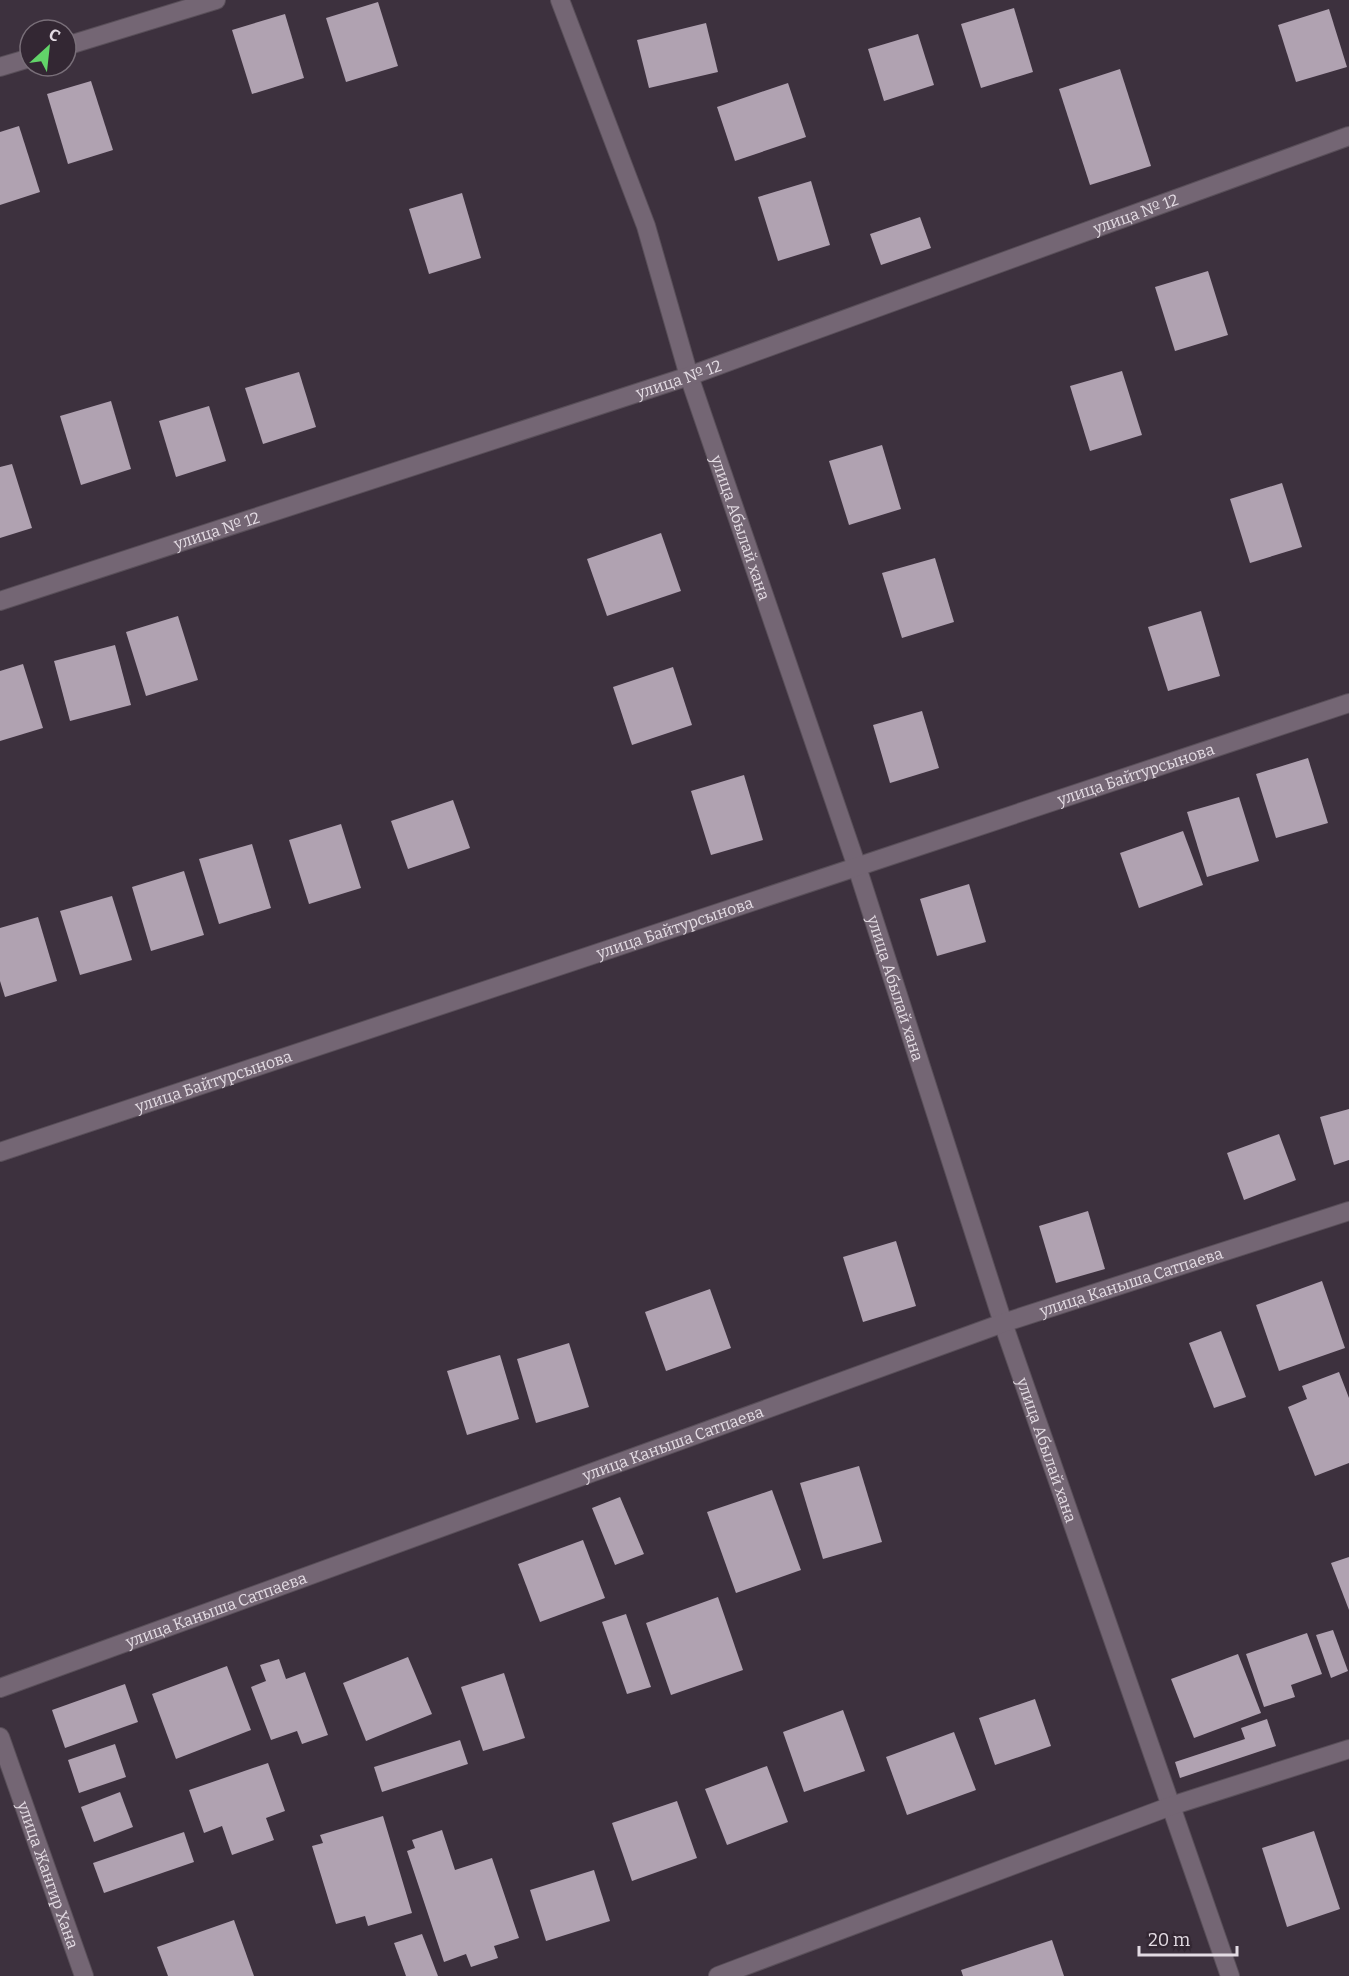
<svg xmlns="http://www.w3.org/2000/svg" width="1349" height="1976" viewBox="0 0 1349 1976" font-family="Bitter,serif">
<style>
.building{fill:#b0a2b1}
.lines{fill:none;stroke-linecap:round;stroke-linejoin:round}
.street-casing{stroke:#594f59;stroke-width:20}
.street{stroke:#746674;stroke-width:18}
.labels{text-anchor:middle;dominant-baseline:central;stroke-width:6;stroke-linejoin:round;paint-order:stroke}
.street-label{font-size:16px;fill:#e3dbe3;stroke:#332733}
</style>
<rect width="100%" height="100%" fill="#3d313e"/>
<g class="building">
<polygon points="378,2 398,66 346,82 326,18"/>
<polygon points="1014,8 1033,72 981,88 961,24"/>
<polygon points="1329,9 1347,67 1296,82 1278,25"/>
<polygon points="285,14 304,78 252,94 232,30"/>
<polygon points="706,23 718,72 649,88 637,40"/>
<polygon points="918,34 934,85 884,101 868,49"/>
<polygon points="1120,69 1151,166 1090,185 1059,89"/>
<polygon points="91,81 113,150 68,164 47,94"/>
<polygon points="788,83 806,137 735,161 717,107"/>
<polygon points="19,126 40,192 0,205 0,132"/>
<polygon points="811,181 830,245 778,261 758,197"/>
<polygon points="462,193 481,258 429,274 409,209"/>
<polygon points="920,217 931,248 881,265 870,234"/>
<polygon points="1208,271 1228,335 1175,351 1155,287"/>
<polygon points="1122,371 1142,435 1090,451 1070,386"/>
<polygon points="299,372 316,427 263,444 245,388"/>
<polygon points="111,401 131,469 81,485 60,416"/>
<polygon points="209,406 226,461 176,477 159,421"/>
<polygon points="882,445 901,509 849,525 829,461"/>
<polygon points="12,464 32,528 0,538 0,467"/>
<polygon points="1282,483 1302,547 1250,563 1230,499"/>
<polygon points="661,533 681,591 607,616 587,559"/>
<polygon points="935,558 954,622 902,638 882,573"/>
<polygon points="1201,611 1220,676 1168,691 1148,627"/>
<polygon points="178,616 198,680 146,696 126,632"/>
<polygon points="115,645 131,705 70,721 54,661"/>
<polygon points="23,664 43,728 0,741 0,671"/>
<polygon points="673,667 692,725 632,745 613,687"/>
<polygon points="922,711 939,768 890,783 873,725"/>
<polygon points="1308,758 1328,823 1276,838 1256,774"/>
<polygon points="744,775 763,840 711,855 691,791"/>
<polygon points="1239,797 1259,861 1207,877 1187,812"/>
<polygon points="453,800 470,848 408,869 391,821"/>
<polygon points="341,824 361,888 309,904 289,840"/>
<polygon points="1183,831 1203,885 1139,908 1120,853"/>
<polygon points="252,844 271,908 219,924 199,859"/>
<polygon points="184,871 204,935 151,951 132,887"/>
<polygon points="969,884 986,942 937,956 920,899"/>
<polygon points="112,896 132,960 80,975 60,911"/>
<polygon points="38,917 57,981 5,997 0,981 0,928"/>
<polygon points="1349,1109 1349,1160 1334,1165 1320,1117"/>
<polygon points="1279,1134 1296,1180 1244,1200 1227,1153"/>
<polygon points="1088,1211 1105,1269 1056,1283 1039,1226"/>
<polygon points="896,1241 916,1306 863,1322 843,1257"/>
<polygon points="1322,1281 1345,1348 1279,1371 1256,1305"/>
<polygon points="710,1289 731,1348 666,1371 645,1312"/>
<polygon points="1221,1331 1246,1397 1214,1408 1189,1343"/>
<polygon points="569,1343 589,1407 536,1423 517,1359"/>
<polygon points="500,1355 519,1419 467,1435 447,1371"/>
<polygon points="1339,1372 1349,1398 1349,1463 1315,1476 1288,1407 1307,1399 1302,1386"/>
<polygon points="859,1466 882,1542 823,1559 800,1483"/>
<polygon points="772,1490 801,1570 736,1593 707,1512"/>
<polygon points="620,1497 644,1554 615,1565 592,1508"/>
<polygon points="583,1540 605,1598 540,1622 518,1564"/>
<polygon points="1349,1557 1349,1610 1331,1563"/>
<polygon points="718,1597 743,1670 671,1695 646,1623"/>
<polygon points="626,1614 651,1687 627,1694 602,1622"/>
<polygon points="1333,1630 1348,1671 1331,1678 1316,1635"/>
<polygon points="1307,1633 1322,1674 1291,1685 1295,1697 1264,1707 1246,1654"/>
<polygon points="1238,1654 1261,1713 1194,1738 1171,1679"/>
<polygon points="408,1657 432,1714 366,1741 343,1683"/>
<polygon points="279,1659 286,1679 305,1672 328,1735 302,1744 297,1731 271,1740 251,1687 266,1681 260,1665"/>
<polygon points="227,1666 251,1730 176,1759 152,1694"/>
<polygon points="504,1673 525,1738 483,1751 461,1687"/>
<polygon points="125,1684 138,1722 65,1748 52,1710"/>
<polygon points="1035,1699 1051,1746 995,1765 979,1718"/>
<polygon points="843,1710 865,1771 804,1792 783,1732"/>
<polygon points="1267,1719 1276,1746 1180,1778 1175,1762 1245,1739 1241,1728"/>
<polygon points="954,1732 976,1790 907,1815 886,1757"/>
<polygon points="460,1740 468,1764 382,1792 374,1767"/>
<polygon points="115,1744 126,1777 79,1793 68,1760"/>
<polygon points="268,1763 285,1811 266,1818 274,1840 232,1855 222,1826 204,1833 189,1790"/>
<polygon points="767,1766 788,1822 727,1845 705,1789"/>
<polygon points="120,1792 133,1827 94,1842 81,1807"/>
<polygon points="677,1801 697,1858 632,1881 612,1823"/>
<polygon points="383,1816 412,1913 368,1926 365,1916 336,1924 312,1846 323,1843 320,1835"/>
<polygon points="442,1830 455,1870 492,1858 519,1938 494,1946 498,1958 471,1967 466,1954 444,1962 407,1851 415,1848 412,1840"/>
<polygon points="1314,1831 1340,1909 1287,1927 1262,1848"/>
<polygon points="184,1832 194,1862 104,1893 93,1863"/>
<polygon points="594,1870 610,1921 546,1941 530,1890"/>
<polygon points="234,1920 254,1976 168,1976 157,1947"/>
<polygon points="422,1934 438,1976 406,1976 394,1943"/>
<polygon points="1052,1940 1064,1976 963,1976 961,1970"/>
</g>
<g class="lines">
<g class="street-casing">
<g id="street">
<path id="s1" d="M560 0 646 226 689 376 857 867 1003 1323 1230 1976"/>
<polyline points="66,46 216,0"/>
<polyline points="0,67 30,58"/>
<path id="s2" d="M0 601 689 376 1349 136"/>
<path id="s3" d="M0 1152 1349 703"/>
<path id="s4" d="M0 1688 1003 1323 1349 1211"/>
<path id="s5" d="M0 1737 84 1976"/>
<polyline points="718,1976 1171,1806 1349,1749"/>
</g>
</g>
<use href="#street" class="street"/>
</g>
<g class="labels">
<g class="street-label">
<text stroke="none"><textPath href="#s2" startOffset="1200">улица № 12</textPath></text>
<text stroke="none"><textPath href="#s2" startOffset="714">улица № 12</textPath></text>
<text stroke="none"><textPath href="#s1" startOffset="558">улица Абылай хана</textPath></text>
<text stroke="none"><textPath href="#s2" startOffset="228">улица № 12</textPath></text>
<text stroke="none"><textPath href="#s3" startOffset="1197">улица Байтурсынова</textPath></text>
<text stroke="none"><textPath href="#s3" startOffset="711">улица Байтурсынова</textPath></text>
<text stroke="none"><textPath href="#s1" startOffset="1044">улица Абылай хана</textPath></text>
<text stroke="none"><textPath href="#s3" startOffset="225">улица Байтурсынова</textPath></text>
<text stroke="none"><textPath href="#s4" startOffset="1202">улица Каныша Сатпаева</textPath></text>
<text stroke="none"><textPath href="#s4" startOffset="716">улица Каныша Сатпаева</textPath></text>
<text stroke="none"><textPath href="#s1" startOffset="1530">улица Абылай хана</textPath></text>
<text stroke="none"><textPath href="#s4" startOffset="230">улица Каныша Сатпаева</textPath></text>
<text stroke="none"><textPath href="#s5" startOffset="146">улица Жангир Хана</textPath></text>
</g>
</g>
<g transform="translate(48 48) rotate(27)"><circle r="28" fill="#332733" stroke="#796f79" stroke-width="1.5"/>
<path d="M0-4.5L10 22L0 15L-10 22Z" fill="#62d469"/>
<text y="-9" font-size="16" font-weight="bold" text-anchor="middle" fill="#e3dbe3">С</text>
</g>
<path d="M1139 1946v9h98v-9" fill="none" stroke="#e3dbe3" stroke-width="3"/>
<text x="1148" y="1946" font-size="18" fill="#e3dbe3" stroke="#332733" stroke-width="4.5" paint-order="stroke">20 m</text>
</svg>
